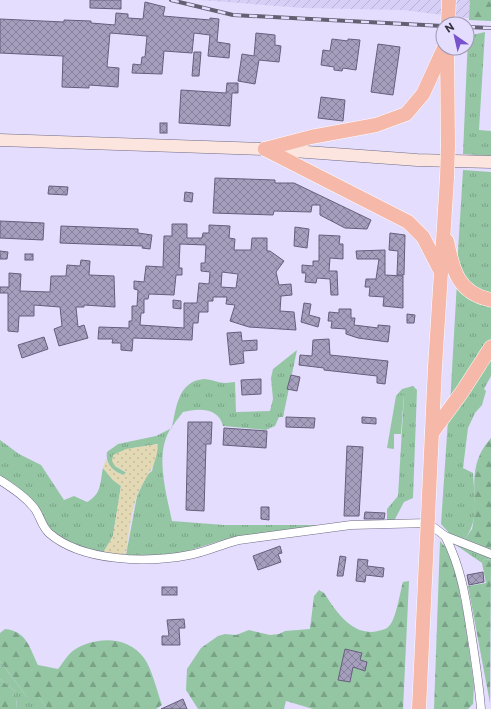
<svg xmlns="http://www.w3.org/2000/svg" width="491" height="709" viewBox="0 0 491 709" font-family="Commissioner,sans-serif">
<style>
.industrial{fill:url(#industrial-furrows)}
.grass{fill:url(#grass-tufts)}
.forest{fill:url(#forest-firs)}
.sand{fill:url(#sand-dots)}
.garden{fill:#94c6a4}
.building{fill:url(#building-cross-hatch);stroke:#665f7c;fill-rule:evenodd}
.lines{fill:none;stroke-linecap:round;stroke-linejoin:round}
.minor-casing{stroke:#716b87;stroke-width:9}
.secondary-casing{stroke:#716b87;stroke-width:13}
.trunk-casing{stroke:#fff;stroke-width:15}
.minor{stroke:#fff;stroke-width:8}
.secondary{stroke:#fbe5de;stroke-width:12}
.trunk{stroke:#f6b8a8;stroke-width:14}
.rail-casing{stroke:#646072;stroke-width:4}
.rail{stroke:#e4ddfe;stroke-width:2.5;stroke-dasharray:8;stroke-linecap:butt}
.trunk-bridge-casing{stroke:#fff;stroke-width:15;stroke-linecap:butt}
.trunk-bridge{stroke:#f6b8a8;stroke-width:14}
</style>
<defs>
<pattern id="industrial-furrows" width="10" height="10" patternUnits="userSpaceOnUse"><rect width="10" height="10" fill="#d8cff7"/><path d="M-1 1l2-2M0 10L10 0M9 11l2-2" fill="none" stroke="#bab2d5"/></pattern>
<pattern id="grass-tufts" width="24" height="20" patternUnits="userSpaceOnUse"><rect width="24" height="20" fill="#94c6a4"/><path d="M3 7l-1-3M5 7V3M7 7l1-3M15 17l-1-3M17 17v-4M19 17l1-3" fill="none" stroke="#7aa287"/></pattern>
<pattern id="forest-firs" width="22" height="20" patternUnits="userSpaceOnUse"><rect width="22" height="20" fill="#94c6a4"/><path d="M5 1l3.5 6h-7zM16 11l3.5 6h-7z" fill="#7aa287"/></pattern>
<pattern id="sand-dots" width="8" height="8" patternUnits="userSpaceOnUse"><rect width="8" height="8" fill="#e3d9b4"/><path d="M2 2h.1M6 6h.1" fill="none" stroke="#c3bb9c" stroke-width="1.8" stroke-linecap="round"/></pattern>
<pattern id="building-cross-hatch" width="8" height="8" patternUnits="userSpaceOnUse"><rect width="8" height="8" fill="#a59ebd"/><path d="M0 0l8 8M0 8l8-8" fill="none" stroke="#87829b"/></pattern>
</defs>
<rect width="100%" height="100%" fill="#e4ddfe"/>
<polygon class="industrial" points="200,0 491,0 491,21 403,10 303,8"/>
<g class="grass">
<polygon points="485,32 479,130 491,131 491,156 463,154 468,36"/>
<polygon points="463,170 491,172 491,296 473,288 457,268"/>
<polygon points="457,282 491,304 491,341 450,405"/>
<path d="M297 350 283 417H279L275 426 266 430 223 426C219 407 197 408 183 412 177 420 169 429 166 438 157 462 167 497 172 521L224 525H330L220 541 181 553 139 557 126 555 137 496 147 475 152 471 158 444 133 448 115 466 127 473 124 475C113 472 105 464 107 452L118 444 156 436 172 428C176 408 178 381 204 379 211 379 218 383 226 383 229 383 231 382 235 382L236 412 270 411 273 399 271 378 273 369Z"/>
<path d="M491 354V376L484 389 486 391 482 405 475 413 468 428 463 468 473 473C474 497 480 520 464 540L451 535 441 524 448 420Z"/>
<polygon points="413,386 417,390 413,498 404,502 394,521 387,521 387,509 398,496 404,396 396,396 402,389"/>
<path d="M0 440 19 454 41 465 64 500 74 496 87 502C102 494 100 482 103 468L113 480 121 486 113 536 103 553 83 548 58 537 0 476Z"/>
<polygon points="453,543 491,557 491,560 485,559 482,563"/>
<polygon points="0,661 27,697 39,697 47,709 16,709 17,699 12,696 16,692 0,679"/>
</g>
<g class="forest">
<polygon points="470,0 491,0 491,21 469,20"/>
<path d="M491 438V551L464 540 472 529 473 524C478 491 466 466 491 438Z"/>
<polygon points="440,541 448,550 454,564 464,615 474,685 473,704 468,709 434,709"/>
<polygon points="485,559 491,560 490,703 468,586 486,583 482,563"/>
<path d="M409 581 403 709H313L286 701 284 709H198L186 690 187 669 201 648 218 636 225 634 236 635 249 630 270 635 279 634 285 631 310 629 314 596 319 590 324 593C336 611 352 637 378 631 382 630 387 629 389 626 396 620 400 592 403 582Z"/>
<path d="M5 629C27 631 30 649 38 665L58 669C63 663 67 655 74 650 96 636 128 636 144 658 152 669 157 691 162 705L156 709H47L39 697H27L0 661V633Z"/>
<polygon points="0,679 16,692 12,696 17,698 16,709 0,709"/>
</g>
<path class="sand" d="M158 444C157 468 145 475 137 496 131 512 128 537 126 555L103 553 113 536 121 486 113 480 103 468 106 459C110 468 115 473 124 475L126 472 115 466 112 461 113 455 126 449Z"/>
<polygon class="garden" points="404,395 401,434 394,434 394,449 387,448 396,396"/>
<g class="building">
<polygon points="90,0 121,0 121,9 90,8"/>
<polygon points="145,2 165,7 163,16 210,20 210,18 219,19 217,42 230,44 229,58 208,56 210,35 194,33 192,53 164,51 162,74 132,73 133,64 141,65 142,57 145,57 147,36 110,33 107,67 119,68 118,87 89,85 89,88 62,87 63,56 0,53 0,19 64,22 64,20 91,21 91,23 115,25 116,13 128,14 128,18 143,19"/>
<polygon points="256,33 275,35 275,45 281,46 279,62 259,60 255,84 238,81 242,54 254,56"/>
<polygon points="332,39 348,41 348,39 360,40 356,70 343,68 342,71 334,70 334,67 321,65 323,50 330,51"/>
<polygon points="378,44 400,47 393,95 371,92"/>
<polygon points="194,52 201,52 199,76 192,76"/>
<polygon points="227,83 238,83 238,93 232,93 230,126 179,123 181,90 226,93"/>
<polygon points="321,97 345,100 343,121 318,118"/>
<rect x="160" y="123" width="7" height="10"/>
<polygon points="215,178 275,180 275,183 294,183 371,220 367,229 345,228 320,215 320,205 312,205 311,212 274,211 273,215 213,213"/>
<polygon points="49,186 68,187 67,195 48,194"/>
<polygon points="185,192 193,193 192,202 184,201"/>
<polygon points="0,221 44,223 43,240 0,238"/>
<path d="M172 224H187V238H202L203 233H209V225L230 226 229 238 235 239 234 250H251L252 238H267V251H270L284 261 276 272 279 285 291 284 292 295 281 296 280 311 294 312 296 330 249 327 230 321 235 305 226 304 227 297H213V301H208V312H199L198 323H193L192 340 133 338 132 351 121 350V343H112L113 339H98L99 327 129 328V321H132V306H137L138 290 134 289V281L144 282 146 266 163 267 164 236H172ZM180 244 206 245 205 263H201V271L210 272 209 284 199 283 197 303H184V328L140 325 141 313H144V299H148L149 294 174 295 176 275H182V268H179ZM222 272 238 274 236 288 221 287Z"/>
<polygon points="61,226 138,229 138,233 152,235 150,249 142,248 143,246 60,243"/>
<polygon points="295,227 309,229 307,248 294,246"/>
<polygon points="390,233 405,235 404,275 397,275 398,251 389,250"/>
<polygon points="319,235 340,236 339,244 343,244 343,259 330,258 329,271 337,271 338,295 331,295 330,279 317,278 316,283 305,282 306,273 302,273 302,265 313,266 313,261 319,261"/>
<polygon points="385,250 385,275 403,276 403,308 383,306 384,297 369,296 370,287 365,287 366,279 376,279 379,259 357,259 356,251"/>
<polygon points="0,251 8,252 7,259 0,259"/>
<rect x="25" y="254" width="8" height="6"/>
<polygon points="81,260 90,261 89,275 114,276 115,307 84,305 84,307 76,307 78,327 84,325 88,338 59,346 54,329 62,326 60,307 34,305 34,316 19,316 18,332 8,331 8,293 0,293 0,287 9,287 9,273 21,274 20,291 50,292 51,276 66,276 67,265 80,266"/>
<polygon points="173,300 181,301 181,309 173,308"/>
<polygon points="304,303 311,304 309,315 320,318 318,327 301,322"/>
<polygon points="339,309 351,309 351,318 355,318 354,325 378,328 378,325 390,326 388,342 358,338 346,334 346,329 331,328 332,321 328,321 329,312 339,313"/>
<polygon points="407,314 415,315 414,323 407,323"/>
<polygon points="241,332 242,341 257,340 257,350 243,351 244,363 230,365 227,333"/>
<polygon points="44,337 48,349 22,358 18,345"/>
<polygon points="329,339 330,355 388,361 385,384 377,383 377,376 324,370 324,368 299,365 300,355 312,356 313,340"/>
<polygon points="291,375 300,377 297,391 287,389"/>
<polygon points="261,379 261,394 242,395 241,380"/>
<polygon points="286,417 315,418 314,428 286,427"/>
<polygon points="362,417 376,418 376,424 362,423"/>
<polygon points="188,422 212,422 211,444 206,444 204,511 186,510"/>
<polygon points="224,428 267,431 266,448 223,445"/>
<polygon points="347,446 363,447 359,516 344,516"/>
<polygon points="261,507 269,507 269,520 261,519"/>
<polygon points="365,512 385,513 384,519 364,519"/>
<polygon points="280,546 282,553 278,554 281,562 258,570 253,556"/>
<polygon points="340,556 346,557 343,576 337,576"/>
<polygon points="358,559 368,560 367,566 384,568 383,577 366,575 365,582 356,581"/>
<polygon points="483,572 484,582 469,585 467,575"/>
<rect x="162" y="587" width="15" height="8"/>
<polygon points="184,619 185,628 179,628 180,645 162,645 162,636 169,636 167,620"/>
<polygon points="345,649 362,653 360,660 367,662 365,671 353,667 350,682 338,680"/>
<polygon points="183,699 187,709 161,709"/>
</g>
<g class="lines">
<g class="minor-casing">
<g id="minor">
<path d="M0 480C12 488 26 497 35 509 40 516 42 527 49 533 82 562 148 563 189 555 206 552 222 544 239 540L351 525 428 523 445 536 491 554"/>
<path d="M445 536C461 567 466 599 471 633 475 658 479 683 481 709"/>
</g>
</g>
<g class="secondary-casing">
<polyline id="secondary" points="0,140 265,149 417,160 491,162"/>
</g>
<g class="trunk-casing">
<g id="trunk">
<polyline points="448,24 449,0"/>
<polyline points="447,48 448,145"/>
<polyline points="265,149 311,137 376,125 406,114 423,94 444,48"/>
<polyline points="265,149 408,222 423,237 440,270"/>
<path d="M447 241C453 271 458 293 491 300"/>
<polyline points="432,433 462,392 491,347"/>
<polyline points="419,709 435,367 447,178"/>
</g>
</g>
<use href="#minor" class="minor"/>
<use href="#secondary" class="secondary"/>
<use href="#trunk" class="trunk"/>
<g class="rail-casing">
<g id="rail">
<polyline points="171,0 233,15 443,26"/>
<polyline points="467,27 491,28"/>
</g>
</g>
<use href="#rail" class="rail"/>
<g class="trunk-bridge-casing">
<polyline id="trunk-bridge" points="447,178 448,145"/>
</g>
<use href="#trunk-bridge" class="trunk-bridge"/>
</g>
<g transform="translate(455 36) rotate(326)"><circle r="19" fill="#e4ddfe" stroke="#9f99b2"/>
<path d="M0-3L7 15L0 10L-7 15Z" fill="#7852cc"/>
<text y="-6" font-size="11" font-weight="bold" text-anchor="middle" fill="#373441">N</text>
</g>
</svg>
